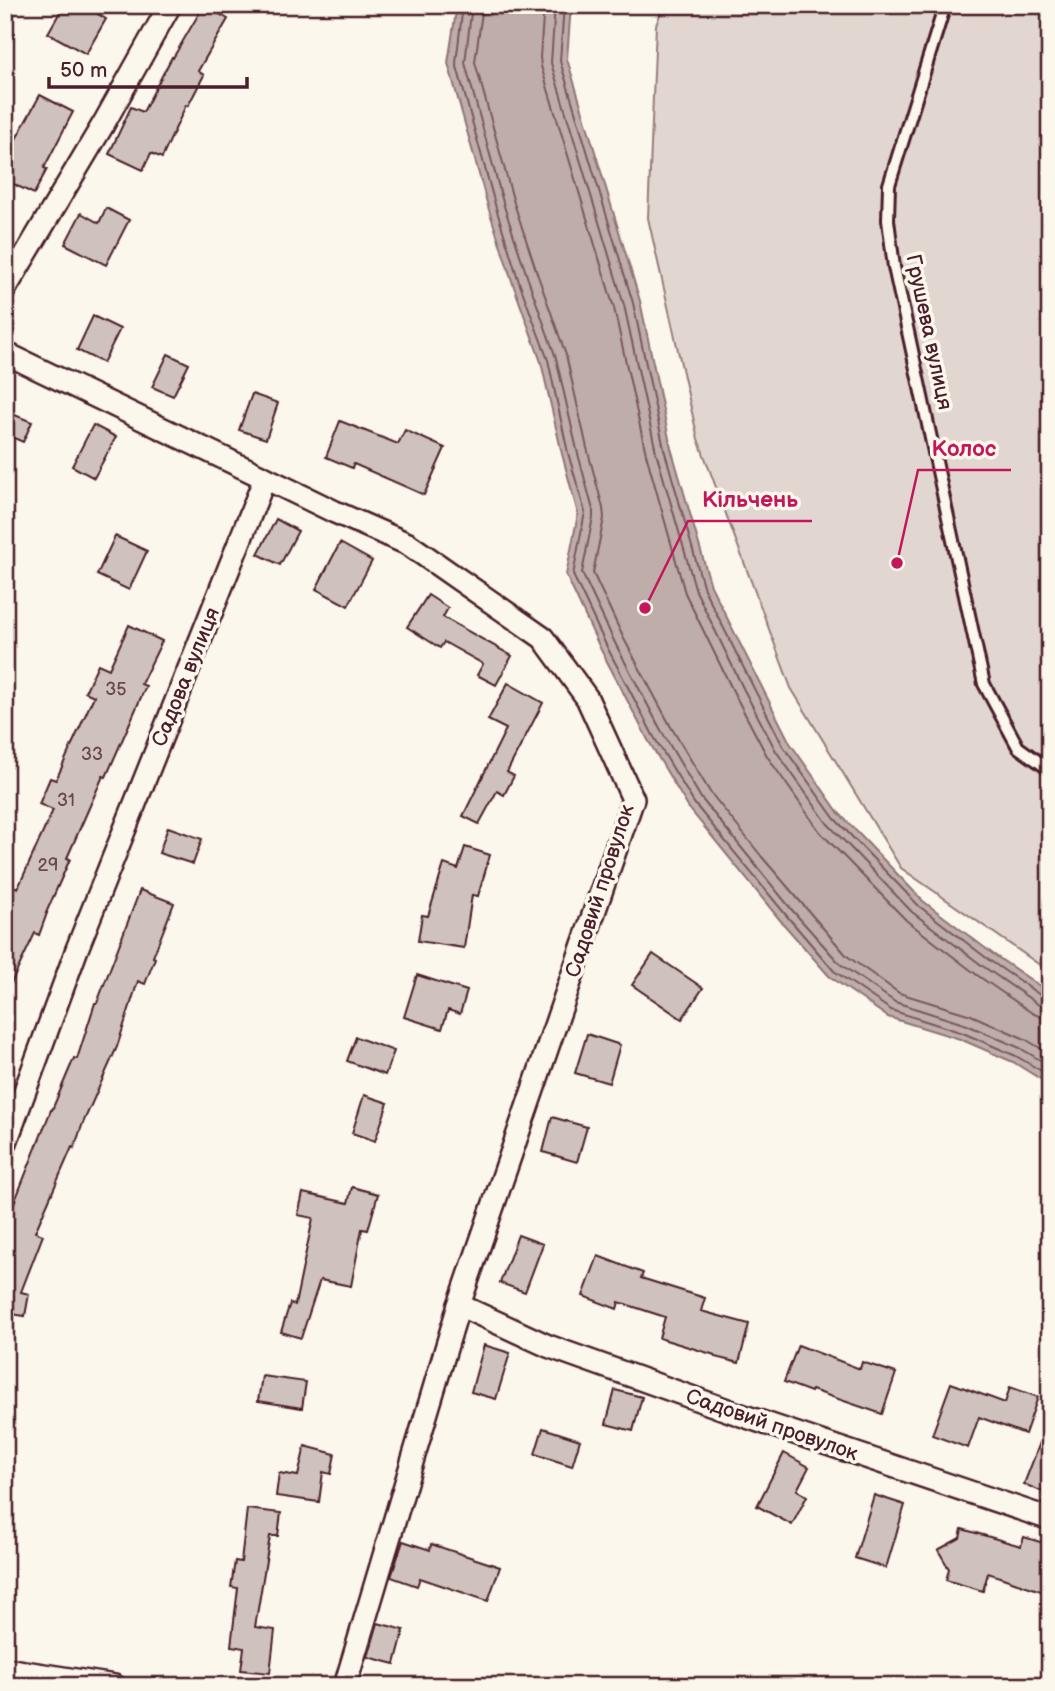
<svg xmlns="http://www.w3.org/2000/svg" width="1055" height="1691" viewBox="0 0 1055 1691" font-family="'Balsamiq Sans',sans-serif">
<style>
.green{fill:#e2d7d0;stroke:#967b7e;stroke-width:2}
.water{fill:#bfadaa;stroke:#907477;stroke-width:2}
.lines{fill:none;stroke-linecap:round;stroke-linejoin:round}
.shore{stroke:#79585e;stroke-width:2}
.building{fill:#cfc2bc;stroke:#4a1f2b;stroke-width:2}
.service-casing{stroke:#4a1f2b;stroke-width:16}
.minor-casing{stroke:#4a1f2b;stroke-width:26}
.service{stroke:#fbf7ec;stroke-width:10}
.minor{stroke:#fbf7ec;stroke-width:21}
.labels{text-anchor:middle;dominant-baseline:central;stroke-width:7;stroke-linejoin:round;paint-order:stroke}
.number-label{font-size:18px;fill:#6b484f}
.street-label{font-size:21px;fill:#4a1f2b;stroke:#fbf7ec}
.leader{fill:none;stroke:#c2185b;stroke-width:2.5}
.callout-dot{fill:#c2185b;stroke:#fbf7ec;stroke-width:2.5}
.callout-label{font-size:23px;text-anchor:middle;font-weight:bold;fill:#c2185b;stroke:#fbf7ec;stroke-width:7;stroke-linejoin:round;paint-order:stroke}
</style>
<rect width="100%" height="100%" fill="#fbf7ec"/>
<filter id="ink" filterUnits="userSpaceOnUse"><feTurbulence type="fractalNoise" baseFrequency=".0143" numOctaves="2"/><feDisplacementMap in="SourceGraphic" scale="14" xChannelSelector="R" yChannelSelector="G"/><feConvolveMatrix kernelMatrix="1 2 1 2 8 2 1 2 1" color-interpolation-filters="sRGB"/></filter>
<g filter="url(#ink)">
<polygon class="green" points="664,5 1050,5 1050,972 901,868 791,688 698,439 648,218 656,25"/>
<polygon class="water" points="457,5 571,5 567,59 640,301 671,448 711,586 790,743 839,813 923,901 993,954 1050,993 1050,1085 1013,1062 960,1039 888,1017 829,976 780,920 688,807 648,740 601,650 566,575 578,514 562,454 541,362 513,284 489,210 448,63"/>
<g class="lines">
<g class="shore">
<polyline points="463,5 456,63 496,208 519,282 548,360 568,453 585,512 573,575 607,647 654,737 694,803 786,915 834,971 891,1010 963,1033 1016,1056 1050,1076"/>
<polyline points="472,5 465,63 504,206 528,279 556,358 577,450 593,510 593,517 582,573 615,643 662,732 701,798 792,910 840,964 895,1002 967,1025 1020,1048 1050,1066"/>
<polyline points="483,5 475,62 514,203 538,276 566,355 587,448 603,508 604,518 593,573 624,639 671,727 710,792 762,857 847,956 899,993 971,1015 1025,1039 1050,1054"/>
<polyline points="544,5 540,57 541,66 614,308 646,454 685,593 735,695 767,756 820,832 907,921 977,975 1032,1013 1041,1017 1050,1018"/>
<polyline points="555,5 551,63 624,305 656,452 696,591 744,690 776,751 827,823 912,912 984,967 1039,1005 1050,1007"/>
<polyline points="564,5 560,61 633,303 664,449 704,589 783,746 834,818 919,906 989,960 1043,997 1050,998"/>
</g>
</g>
<g class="building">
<polygon points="64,5 83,5 106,19 86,54 48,33"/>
<polygon points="204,5 228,19 198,71 204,75 188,106 186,105 162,158 151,153 143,170 109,154 131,107 143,112 172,57 173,58"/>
<polygon points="40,95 73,112 44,168 47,169 34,194 5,180 5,159"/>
<polygon points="106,208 129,220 106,265 65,244 81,213 99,223"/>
<polygon points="93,316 120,329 103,363 77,350"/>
<polygon points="168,354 189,364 173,396 152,387"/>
<polygon points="252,394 278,403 266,439 239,430"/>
<polygon points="5,411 32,422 23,442 5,434"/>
<polygon points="340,421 398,444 405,430 445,448 424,495 354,464 352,468 326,457"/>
<polygon points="93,425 116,437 94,478 72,466"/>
<polygon points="276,519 298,531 280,565 258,554"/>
<polygon points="115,536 147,551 129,590 97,575"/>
<polygon points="340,543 372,561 348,606 316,589"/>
<polygon points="428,595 448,608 443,617 512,656 496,685 477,675 483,664 444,642 440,648 407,627"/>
<polygon points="129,625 162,641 141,684 146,686 106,777 103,776 67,858 70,859 46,913 47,913 39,935 35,933 5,996 5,883 18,888 53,810 39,804 50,778 56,780 94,696 85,692 98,664 109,669"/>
<polygon points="508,683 543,703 507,772 514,776 504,795 497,791 479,824 463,816 506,729 488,720"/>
<polygon points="168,827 202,839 193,864 159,853"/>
<polygon points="465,847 490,855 478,896 472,895 464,948 418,941 422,915 428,916 444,864 458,869"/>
<polygon points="140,890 174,903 153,957 155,958 145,984 138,981 117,1047 83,1123 74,1148 72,1147 35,1232 43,1235 21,1292 29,1294 25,1316 12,1314 7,1327 5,1327 5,1226 51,1110 52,1110 74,1058 77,1059 95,1003 97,1003"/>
<polygon points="653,954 703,988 682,1019 632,985"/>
<polygon points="417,975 467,991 460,1014 448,1010 442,1029 404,1017"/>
<polygon points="587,1034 620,1045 609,1083 575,1073"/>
<polygon points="356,1037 394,1051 385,1075 347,1061"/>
<polygon points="364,1095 388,1103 375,1141 352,1133"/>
<polygon points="552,1117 587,1127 577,1162 543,1152"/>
<polygon points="352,1187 378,1194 368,1230 362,1229 351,1286 320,1280 301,1338 281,1332 290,1303 295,1305 313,1218 298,1215 303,1193 348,1203"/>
<polygon points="518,1235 543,1244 525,1292 500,1283"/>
<polygon points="598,1256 643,1273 641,1278 705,1298 701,1311 749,1324 739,1363 715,1357 715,1355 659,1338 665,1317 619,1302 617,1309 583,1296"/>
<polygon points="484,1345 510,1353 496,1399 471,1392"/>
<polygon points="798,1345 860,1369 862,1362 896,1373 882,1414 812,1390 811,1392 784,1382"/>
<polygon points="262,1376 306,1382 302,1408 258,1401"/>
<polygon points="951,1383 1005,1403 1010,1387 1038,1397 1025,1434 979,1417 968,1448 932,1435"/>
<polygon points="615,1390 642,1397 633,1431 606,1424"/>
<polygon points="1048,1422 1050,1423 1050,1481 1045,1493 1024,1484"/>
<polygon points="543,1428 580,1440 572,1466 535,1454"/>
<polygon points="305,1446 335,1454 331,1474 323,1472 319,1502 276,1496 279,1473 298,1476"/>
<polygon points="784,1453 809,1467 797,1490 807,1496 792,1525 757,1506"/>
<polygon points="874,1495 905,1505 886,1568 855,1558"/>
<polygon points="247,1509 281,1513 278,1536 270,1536 255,1627 275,1630 270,1673 241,1670 244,1648 231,1646 238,1588 231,1587 235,1561 241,1562"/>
<polygon points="962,1529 1021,1546 1024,1537 1050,1545 1050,1594 988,1573 983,1591 946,1580 949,1569 938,1550 960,1538"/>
<polygon points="403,1541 430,1550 431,1544 500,1567 488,1601 420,1578 417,1586 391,1577"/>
<polygon points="378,1623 404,1630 395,1664 368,1657"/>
</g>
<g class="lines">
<g class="service-casing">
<polyline id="service" points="945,5 889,185 888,220 894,267 984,684 1018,747 1050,770"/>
</g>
<g class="minor-casing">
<g id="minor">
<polyline points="5,289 104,123 170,5"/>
<polyline points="5,353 265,478 77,949 5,1145"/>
<polyline points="265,478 335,512 408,544 543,638 587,698 633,799 459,1305 345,1686"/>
<polyline points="459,1305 548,1346 744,1416 1050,1519"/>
<polyline points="5,1669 115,1686"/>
</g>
</g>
<use href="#service" class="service"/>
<use href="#minor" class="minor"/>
</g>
</g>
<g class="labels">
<g class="number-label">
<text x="116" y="689">35</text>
<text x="92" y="754">33</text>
<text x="66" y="800">31</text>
<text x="48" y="865">29</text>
</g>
<g class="street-label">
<text transform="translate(929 332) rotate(78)">Грушева вулиця</text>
<text transform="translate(186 677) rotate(-68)">Садова вулиця</text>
<text transform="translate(600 891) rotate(-72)">Садовий провулок</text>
<text transform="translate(772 1425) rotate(19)">Садовий провулок</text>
</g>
</g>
<path class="leader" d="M897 563L918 470H1011M645 608L688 521H812"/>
<g class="callout-dot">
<circle cx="897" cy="563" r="7"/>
<circle cx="645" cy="608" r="7"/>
</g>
<g class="callout-label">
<text x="964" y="456">Колос</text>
<text x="750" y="507">Кільчень</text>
</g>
<rect width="1055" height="1691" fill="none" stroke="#fbf7ec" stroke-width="28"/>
<rect x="14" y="14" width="1027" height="1663" fill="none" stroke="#4a1f2b" stroke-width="2.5" filter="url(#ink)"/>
<path d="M49 77v10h198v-10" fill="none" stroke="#4a1f2b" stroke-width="3.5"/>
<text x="60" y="77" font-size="21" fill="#4a1f2b" stroke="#fbf7ec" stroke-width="5" paint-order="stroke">50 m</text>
</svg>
